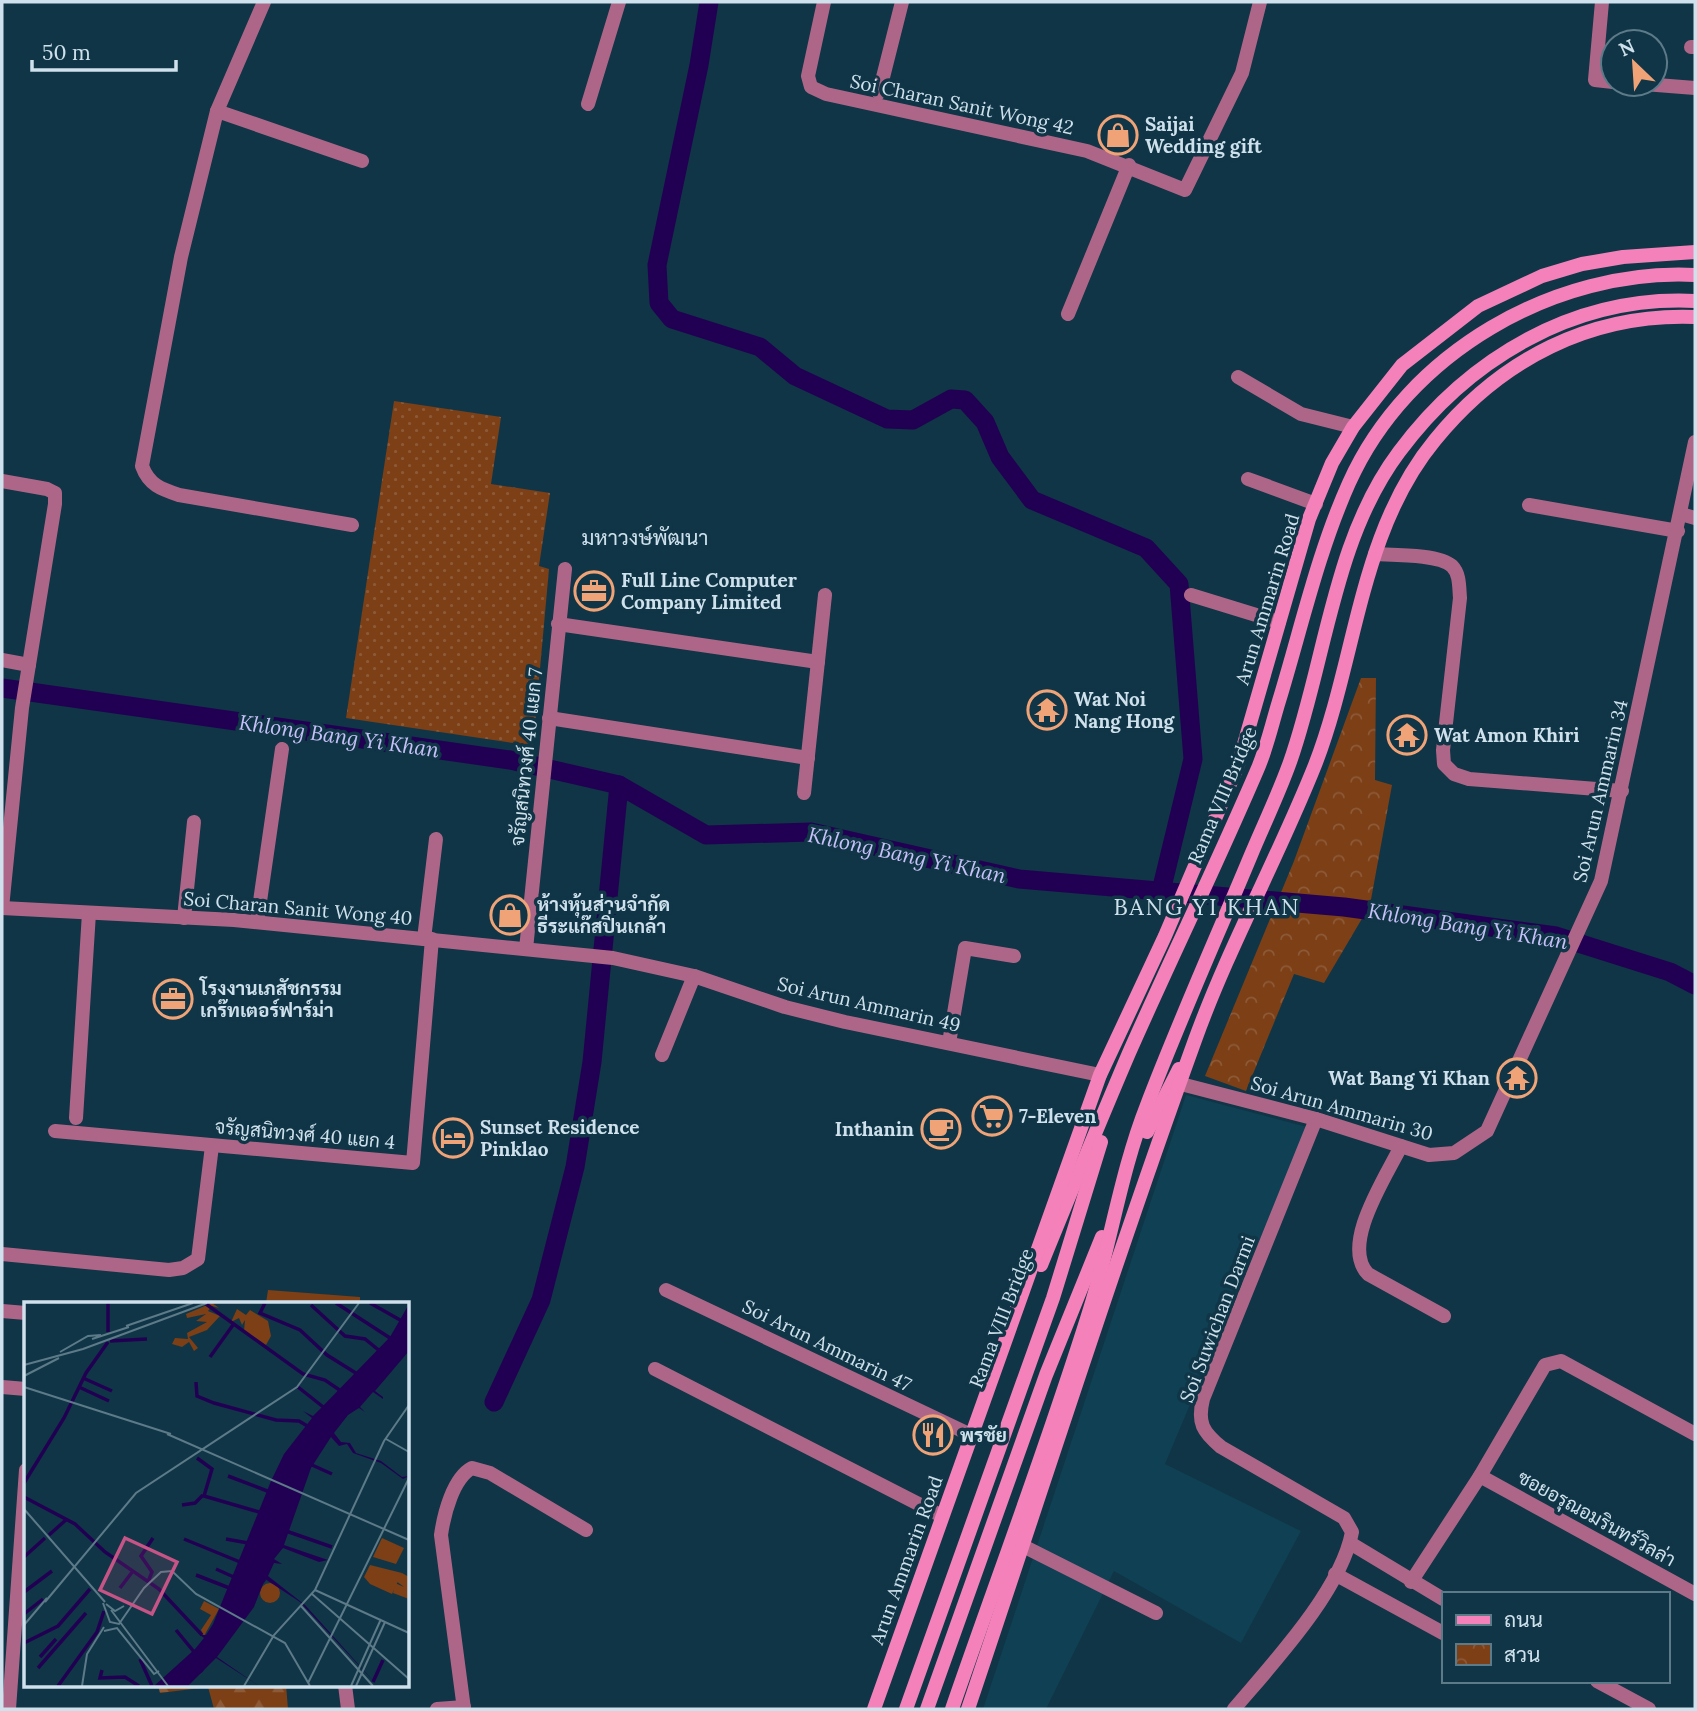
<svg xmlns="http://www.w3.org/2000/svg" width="1697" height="1711" viewBox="0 0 1697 1711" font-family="Lora,Sarabun,serif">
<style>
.built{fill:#0f4054}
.grass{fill:url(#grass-dots)}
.forest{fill:url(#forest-firs)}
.park{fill:url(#park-crowns)}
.garden{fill:#7c3f16}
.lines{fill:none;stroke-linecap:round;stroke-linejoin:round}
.canal{stroke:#210053;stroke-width:19}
.street{stroke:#ae6688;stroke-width:14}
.secondary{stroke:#f481b9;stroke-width:14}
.labels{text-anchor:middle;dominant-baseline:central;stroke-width:7;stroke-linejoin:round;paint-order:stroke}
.street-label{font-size:19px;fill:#cee1ec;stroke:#103546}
.poi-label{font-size:19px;font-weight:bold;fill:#cee1ec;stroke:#103546;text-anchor:start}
.neighbourhood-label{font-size:21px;fill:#cee1ec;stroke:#103546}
.water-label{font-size:21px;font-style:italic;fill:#c8c1f9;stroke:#103546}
.quarter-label{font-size:23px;letter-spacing:2px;fill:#cee1ec;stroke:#103546}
.inset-river{fill:none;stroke:#210053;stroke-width:3.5}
.inset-road{fill:none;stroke:#5c7a88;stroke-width:2}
.view{fill:#c65486;fill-opacity:0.15;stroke:#c65486;stroke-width:3.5}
.inset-edge{fill:none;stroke:#cee1ec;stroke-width:3.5}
</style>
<defs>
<pattern id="grass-dots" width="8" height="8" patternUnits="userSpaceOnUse" patternTransform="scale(1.75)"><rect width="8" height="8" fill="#7c3f16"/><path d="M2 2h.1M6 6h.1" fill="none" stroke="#8d5a38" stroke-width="1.8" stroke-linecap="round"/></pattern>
<pattern id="forest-firs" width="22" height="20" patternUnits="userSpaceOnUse" patternTransform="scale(1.75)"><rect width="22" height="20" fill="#7c3f16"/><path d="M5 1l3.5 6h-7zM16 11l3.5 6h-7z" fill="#8d5a38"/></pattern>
<pattern id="park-crowns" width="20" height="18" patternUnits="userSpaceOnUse" patternTransform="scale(1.75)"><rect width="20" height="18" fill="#7c3f16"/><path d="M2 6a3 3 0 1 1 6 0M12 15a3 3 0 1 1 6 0" fill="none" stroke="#8d5a38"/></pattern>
</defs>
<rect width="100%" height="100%" fill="#103546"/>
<polygon class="built" points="1186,1095 1307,1127 1165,1464 1301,1531 1241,1643 1114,1571 1046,1709 983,1709"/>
<polygon class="grass" points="394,401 501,417 491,484 550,493 539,566 549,569 533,746 346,718"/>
<polygon class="forest" points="158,1685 286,1685 288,1709 214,1709 208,1687 160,1693"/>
<polygon class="park" points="1361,678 1376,678 1375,780 1392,785 1370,905 1324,983 1294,974 1246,1091 1205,1076 1294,861"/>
<polygon class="garden" points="268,1290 360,1297 360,1303 266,1303"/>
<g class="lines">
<g class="canal">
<polyline points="709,2 699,65 657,265 659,303 672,319 760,347 795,376 887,419 913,420 951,399 965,400 985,422 1000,457 1032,500 1146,548 1179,584 1193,759 1161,891"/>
<polyline points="2,688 510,760 619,785 706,835 811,832 1019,879 1344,907 1556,936 1670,972 1695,985"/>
<polyline points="494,1402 541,1300 575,1167 592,1062 619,785"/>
</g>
<g class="street">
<path d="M264 2 217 111 181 257 142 466C149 485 161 489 179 495L352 525"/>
<polyline points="824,2 808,76 811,87 826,94 1087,151 1185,190 1242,73 1260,2"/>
<polyline points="1602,2 1595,80 1613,82"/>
<polyline points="1691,47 1695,47"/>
<polyline points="1644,84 1695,88"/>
<polyline points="879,93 902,2"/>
<polyline points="588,104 619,2"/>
<polyline points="217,111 362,161"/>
<polyline points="1068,314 1129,165"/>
<polyline points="1238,377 1301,414 1353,427"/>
<polyline points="1248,479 1316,504"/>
<polyline points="2,481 47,489 55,493 55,504 22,708 2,908"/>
<polyline points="1529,505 1678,531"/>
<polyline points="1681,514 1695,518"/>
<path d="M1375 554C1393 555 1439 554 1452 566 1460 574 1459 587 1460 598L1443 750 1444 764 1454 774 1469 779 1622 791"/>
<polyline points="1191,595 1279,622"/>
<polyline points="558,624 818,662"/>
<polyline points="2,660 29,665"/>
<polyline points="549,718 808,758"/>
<polyline points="804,793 825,595"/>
<polyline points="2,908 234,920 613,958 694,976 785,1007 845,1022 1100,1075"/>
<polyline points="184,918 194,822"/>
<polyline points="257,922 282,749"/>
<polyline points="424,939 436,839"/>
<polyline points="526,949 565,569"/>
<polyline points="949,1043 965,948 1014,956"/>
<polyline points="662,1055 694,976"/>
<polyline points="1181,1084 1316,1119 1429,1155 1454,1153 1487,1131 1601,881 1695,442"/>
<polyline points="76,1118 89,913"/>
<polyline points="55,1131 413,1163 432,939"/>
<path d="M1401 1146C1386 1177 1340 1245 1368 1274L1444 1316"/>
<polyline points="2,1254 169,1270 183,1268 198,1259 212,1146"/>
<polyline points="666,1290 971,1435"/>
<polyline points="2,1311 26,1313"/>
<polyline points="655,1369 942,1516"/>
<polyline points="2,1387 26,1389"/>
<polyline points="1480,1476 1695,1594"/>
<polyline points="1350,1543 1443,1599"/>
<polyline points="1023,1546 1156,1613"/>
<polyline points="1335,1574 1443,1633"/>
<polyline points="1411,1582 1480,1476 1545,1365 1561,1361 1695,1434"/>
<polyline points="1597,1681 1649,1709"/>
<polyline points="345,1685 348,1709"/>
<polyline points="9,1709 26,1470"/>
<polyline points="437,1709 464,1707"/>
<path d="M464 1709 441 1535C444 1514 453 1478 472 1468L490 1473 586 1530"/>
<path d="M1234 1709C1272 1664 1341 1591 1352 1532L1344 1518 1221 1447C1203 1432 1197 1423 1203 1399L1316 1119"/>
</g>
<g class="secondary">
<polyline points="1147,1132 1179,1069"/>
<path d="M1041 1265C1070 1194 1099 1123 1129 1053 1171 958 1217 864 1258 768 1267 747 1272 724 1279 701 1301 629 1318 552 1349 483 1407 353 1555 268 1695 275"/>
<polyline points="874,1709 1100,1075 1165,936 1238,765 1309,519 1332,463 1353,427 1402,365 1478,306 1542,276 1582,264 1623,257 1695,252"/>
<polyline points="906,1709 1053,1298 1101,1142"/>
<polyline points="927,1709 1046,1375 1102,1237"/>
<path d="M952 1709C998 1576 1048 1444 1090 1309 1111 1242 1121 1171 1147 1105 1179 1021 1216 939 1251 855 1264 824 1279 793 1290 762 1326 660 1333 540 1399 452 1469 358 1575 295 1695 301"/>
<path d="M968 1709C1043 1486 1115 1261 1195 1040 1229 946 1278 858 1315 765 1357 657 1359 532 1435 440 1501 359 1591 313 1695 317"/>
</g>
</g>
<defs>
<g id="shop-ring" transform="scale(2.0125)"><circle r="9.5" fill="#103546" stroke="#efa377" stroke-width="1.5"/><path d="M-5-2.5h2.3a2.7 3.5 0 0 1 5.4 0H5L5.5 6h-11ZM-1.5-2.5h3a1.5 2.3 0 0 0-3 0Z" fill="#efa377"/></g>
<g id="office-ring" transform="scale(2.0125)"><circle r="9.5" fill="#103546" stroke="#efa377" stroke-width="1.5"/><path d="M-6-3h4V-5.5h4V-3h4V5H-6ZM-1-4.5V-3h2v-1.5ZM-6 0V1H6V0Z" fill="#efa377"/></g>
<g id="temple-ring" transform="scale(2.0125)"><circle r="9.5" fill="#103546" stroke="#efa377" stroke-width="1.5"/><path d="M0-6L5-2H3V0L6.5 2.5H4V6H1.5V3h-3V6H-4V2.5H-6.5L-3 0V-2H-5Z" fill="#efa377"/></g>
<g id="supermarket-ring" transform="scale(2.0125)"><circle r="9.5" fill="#103546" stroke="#efa377" stroke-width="1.5"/><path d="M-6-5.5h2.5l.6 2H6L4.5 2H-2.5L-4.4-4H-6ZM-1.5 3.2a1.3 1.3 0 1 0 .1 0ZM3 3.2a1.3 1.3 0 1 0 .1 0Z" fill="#efa377"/></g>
<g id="cafe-ring" transform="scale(2.0125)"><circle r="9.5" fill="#103546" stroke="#efa377" stroke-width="1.5"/><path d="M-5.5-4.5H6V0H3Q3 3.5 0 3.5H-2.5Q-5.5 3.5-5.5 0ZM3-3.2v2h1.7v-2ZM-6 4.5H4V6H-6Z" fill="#efa377"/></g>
<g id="hotel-ring" transform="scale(2.0125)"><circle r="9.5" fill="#103546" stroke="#efa377" stroke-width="1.5"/><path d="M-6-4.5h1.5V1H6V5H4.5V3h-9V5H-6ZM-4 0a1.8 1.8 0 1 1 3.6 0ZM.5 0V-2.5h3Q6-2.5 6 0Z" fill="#efa377"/></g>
<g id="restaurant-ring" transform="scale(2.0125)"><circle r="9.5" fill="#103546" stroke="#efa377" stroke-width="1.5"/><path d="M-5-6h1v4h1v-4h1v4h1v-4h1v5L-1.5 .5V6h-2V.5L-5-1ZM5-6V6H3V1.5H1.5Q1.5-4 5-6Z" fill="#efa377"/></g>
</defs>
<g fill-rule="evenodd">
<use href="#shop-ring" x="1118" y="135"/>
<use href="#office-ring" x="594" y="591"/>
<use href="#temple-ring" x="1047" y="710"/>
<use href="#temple-ring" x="1407" y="735"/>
<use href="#shop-ring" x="510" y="915"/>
<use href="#office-ring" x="173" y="999"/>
<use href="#temple-ring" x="1517" y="1078"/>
<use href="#supermarket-ring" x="992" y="1116"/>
<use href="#cafe-ring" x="941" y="1129"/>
<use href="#hotel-ring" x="453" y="1138"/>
<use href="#restaurant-ring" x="933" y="1435"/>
</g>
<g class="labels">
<g class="street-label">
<text transform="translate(962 104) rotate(12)">Soi Charan Sanit Wong 42</text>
<text transform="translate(1267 599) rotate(-73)">Arun Ammarin Road</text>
<text transform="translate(526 757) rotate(-84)">จรัญสนิทวงศ์ 40 แยก 7</text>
<text transform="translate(1600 791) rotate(-77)">Soi Arun Ammarin 34</text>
<text transform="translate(1222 795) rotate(-67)">Rama VIII Bridge</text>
<text transform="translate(298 908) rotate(5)">Soi Charan Sanit Wong 40</text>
<text transform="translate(869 1004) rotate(13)">Soi Arun Ammarin 49</text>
<text transform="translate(1342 1108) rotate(16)">Soi Arun Ammarin 30</text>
<text transform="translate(305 1134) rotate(5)">จรัญสนิทวงศ์ 40 แยก 4</text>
<text transform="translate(1001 1318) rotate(-69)">Rama VIII Bridge</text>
<text transform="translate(1217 1319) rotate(-69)">Soi Suwichan Darmi</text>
<text transform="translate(827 1345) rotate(26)">Soi Arun Ammarin 47</text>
<text transform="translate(1597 1518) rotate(29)">ซอยอรุณอมรินทร์วิลล่า</text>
<text transform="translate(906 1560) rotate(-70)">Arun Ammarin Road</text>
</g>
<g class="poi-label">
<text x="1145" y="124">Saijai<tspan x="1145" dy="22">Wedding gift</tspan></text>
<text x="621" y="580">Full Line Computer<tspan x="621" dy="22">Company Limited</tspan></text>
<text x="1074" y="699">Wat Noi<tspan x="1074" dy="22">Nang Hong</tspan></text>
<text x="1434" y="735">Wat Amon Khiri</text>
<text x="537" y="904">ห้างหุ้นส่วนจำกัด<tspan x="537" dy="22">ธีระแก๊สปิ่นเกล้า</tspan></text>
<text x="200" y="988">โรงงานเภสัชกรรม<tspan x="200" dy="22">เกร๊ทเตอร์ฟาร์ม่า</tspan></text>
<text x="1490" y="1078" text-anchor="end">Wat Bang Yi Khan</text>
<text x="1019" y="1116">7-Eleven</text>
<text x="480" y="1127">Sunset Residence<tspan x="480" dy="22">Pinklao</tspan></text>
<text x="914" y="1129" text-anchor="end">Inthanin</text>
<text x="960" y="1435">พรชัย</text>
</g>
<g class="neighbourhood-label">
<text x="645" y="537">มหาวงษ์พัฒนา</text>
</g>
<g class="water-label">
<text transform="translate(339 736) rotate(8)">Khlong Bang Yi Khan</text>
<text transform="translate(907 855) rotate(12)">Khlong Bang Yi Khan</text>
<text transform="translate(1468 926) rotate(9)">Khlong Bang Yi Khan</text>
</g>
<g class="quarter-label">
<text x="1207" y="906">BANG YI KHAN</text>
</g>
</g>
<g transform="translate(24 1302)">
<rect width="385" height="385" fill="#103546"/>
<path d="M378 271 385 275V297L369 291 371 281 380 285 372 279Z" fill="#7c3f16"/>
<path d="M188 1 195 6 188 4 184 9 196 14 183 28 165 35 174 46 170 49 165 40 158 45 148 42 151 36 164 37 163 31 183 20 172 19 182 12 163 16 162 12ZM213 7 222 13 226 8 244 19 247 34 242 43 220 29 221 18 218 23 215 16 207 20Z" fill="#7c3f16"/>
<path d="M180 299 195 307 180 334 177 328 187 313 176 307Z" fill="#7c3f16"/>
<path d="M358 236 380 246 372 262 349 255ZM346 263 378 271 368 292 346 282 340 275ZM236 291a10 10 0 1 1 20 0a10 10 0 1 1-20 0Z" fill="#7c3f16"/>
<path d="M385 2V49L351 89 359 95V97L349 90 336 105 341 110 335 106 324 113 310 131 317 140 326 141 332 151 357 159 378 175 385 174 379 177 357 161 329 151 323 142 315 144 307 135 287 166 260 243 304 258 295 260 259 246 250 257 258 262 250 261 244 274 281 303 354 384 276 300 241 277 230 305 193 355 235 384 192 356 164 384H130L171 347 180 336 176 333H182L189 322 247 179 260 152 288 116 279 109 289 114 297 106 366 35Z" fill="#210053"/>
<path class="inset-river" d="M241 1 236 11 276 28 303 53 335 73M312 1 366 36M346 1 385 23M182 2 279 72 301 78 317 89M287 3 321 34 341 37 357 50M84 30V1M86 39 123 37M186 55 209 23M59 76 88 89M172 80 173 94 190 101 252 118 275 119 285 125M348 82 385 34M55 85 85 99M274 85 303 108M173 156 188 167 180 194 235 210M288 163 308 172M259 169 291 141M204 174 246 190M251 176 385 17M0 181 40 116 62 71 84 40M266 183 300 127 334 98 385 30M268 184 302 134 385 42M0 195 51 222 81 250 135 287 178 333M158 203 171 201 179 193M262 229 308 245M25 233 43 217M160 237 216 260M202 237 224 241M0 255 21 236M219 255 239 277M243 264 263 188M192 267 212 276M172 273 208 287M241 274 265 189M124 280 128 270 117 254 129 236M209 280 239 278M96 286 109 269M0 290 28 269M0 312 19 297M212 312 240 278 250 181M152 328 171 351M0 341 34 324 66 287M16 355 32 337M116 357 128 384M14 366 62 311M78 368 76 376 101 375 115 384M147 373 183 351 202 325M349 380 359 358M34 384 73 330 80 309M135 384 209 316M153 384 177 369 237 282"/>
<path class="inset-road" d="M102 24 169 1M68 37 105 25M36 50 64 34 77 33M0 63 59 47 183 1M0 74 35 56M0 85 147 132M143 132 385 238M362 137 385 150M0 207 81 300M291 288 385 331M288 292 385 377M21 300 112 191 273 85 335 1M79 301 86 320 95 322 120 286 137 270 148 269 172 292 261 341 286 384M82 302 91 309 100 304M277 304 349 384M87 308 144 384M0 323 23 296M80 329 93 326 130 372 135 369M284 381 385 176M58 384 63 352 80 325M220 384 250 333 291 288 360 139 385 103M327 384 357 317M332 384 361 320"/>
<path class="view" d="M101 236 153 260 128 312 76 288Z"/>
<rect width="385" height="385" class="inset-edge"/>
</g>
<rect width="1697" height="1711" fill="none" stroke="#cee1ec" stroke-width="7"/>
<rect x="1442" y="1592" width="228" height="91" fill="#103546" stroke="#5c7a88" stroke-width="2"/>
<rect x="1456" y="1615" width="35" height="10" fill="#f481b9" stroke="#5c7a88" stroke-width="2"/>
<text x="1504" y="1627" font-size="21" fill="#cee1ec">ถนน</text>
<rect x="1456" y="1644" width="35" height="21" fill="url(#park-crowns)" stroke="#5c7a88" stroke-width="2"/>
<text x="1504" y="1662" font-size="21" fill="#cee1ec">สวน</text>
<g transform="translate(1634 63) rotate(335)"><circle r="33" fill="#103546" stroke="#5c7a88" stroke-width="2"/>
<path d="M0-5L12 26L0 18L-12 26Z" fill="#efa377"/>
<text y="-10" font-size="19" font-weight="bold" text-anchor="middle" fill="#cee1ec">N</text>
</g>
<path d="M32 60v10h144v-10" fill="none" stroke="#cee1ec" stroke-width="3.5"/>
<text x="42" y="60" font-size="21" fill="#cee1ec" stroke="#103546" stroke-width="5" paint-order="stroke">50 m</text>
</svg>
